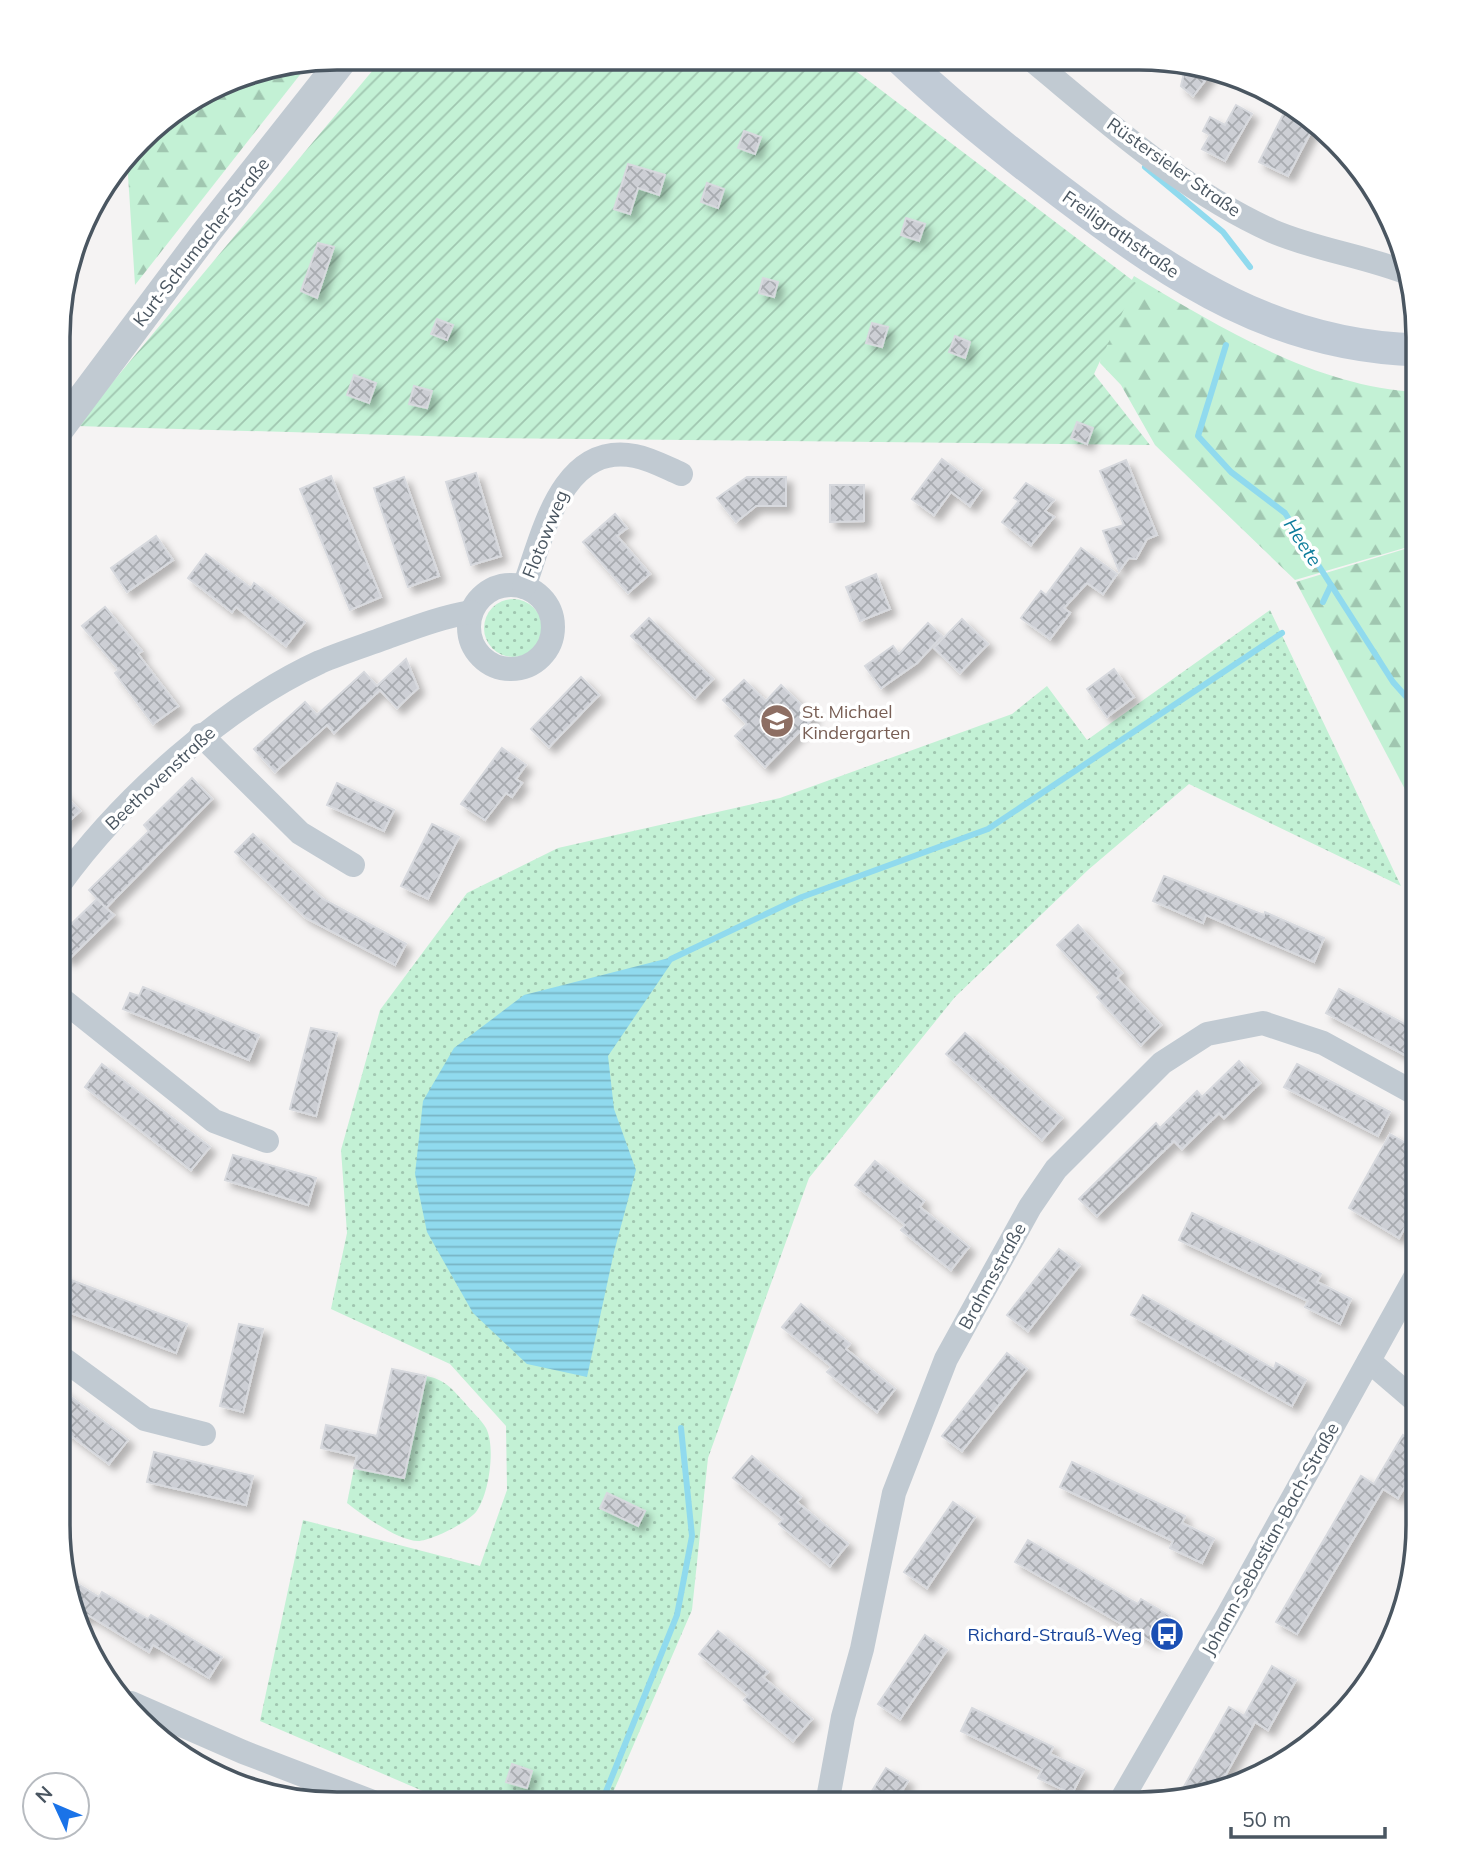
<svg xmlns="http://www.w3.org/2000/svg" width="1476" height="1862" viewBox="0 0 1476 1862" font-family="Mulish,sans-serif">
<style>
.grass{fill:url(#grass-dots)}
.forest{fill:url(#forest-firs)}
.garden{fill:url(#garden-furrows)}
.water{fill:url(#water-rules)}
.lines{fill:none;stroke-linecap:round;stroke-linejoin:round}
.stream{stroke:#90daee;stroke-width:6}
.building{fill:url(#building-cross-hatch);stroke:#d7d9de;stroke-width:2;filter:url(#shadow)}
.minor{stroke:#c1cad2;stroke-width:24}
.tertiary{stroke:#c1cad2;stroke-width:30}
.secondary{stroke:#c1cbd6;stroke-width:33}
.labels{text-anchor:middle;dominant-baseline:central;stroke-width:7;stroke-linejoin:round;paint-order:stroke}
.street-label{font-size:18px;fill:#4a5661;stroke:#fff}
.education-label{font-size:18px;fill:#785e54;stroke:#fff;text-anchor:start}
.transit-label{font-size:18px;fill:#164399;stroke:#fff;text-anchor:end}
.water-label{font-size:19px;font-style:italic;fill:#0c7c9b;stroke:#fff}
.rim{fill:none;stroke:#4a5661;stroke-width:3.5}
</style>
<defs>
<pattern id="grass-dots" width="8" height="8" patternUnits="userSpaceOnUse" patternTransform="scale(1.75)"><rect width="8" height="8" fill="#c3f1d5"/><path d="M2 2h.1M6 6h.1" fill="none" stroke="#a0c6b0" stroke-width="1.8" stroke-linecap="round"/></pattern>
<pattern id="forest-firs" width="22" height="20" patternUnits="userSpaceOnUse" patternTransform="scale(1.75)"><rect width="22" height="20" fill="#c3f1d5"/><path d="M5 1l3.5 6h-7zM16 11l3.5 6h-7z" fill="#a0c6b0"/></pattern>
<pattern id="garden-furrows" width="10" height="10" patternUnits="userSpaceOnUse" patternTransform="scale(1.75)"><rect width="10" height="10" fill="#c3f1d5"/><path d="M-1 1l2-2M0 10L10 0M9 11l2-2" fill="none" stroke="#a0c6b0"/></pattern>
<pattern id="water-rules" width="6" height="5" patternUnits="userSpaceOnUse" patternTransform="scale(1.75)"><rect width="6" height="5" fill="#90daee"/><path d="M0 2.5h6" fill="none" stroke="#78b4c4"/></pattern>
<pattern id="building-cross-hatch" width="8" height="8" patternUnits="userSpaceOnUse" patternTransform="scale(1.75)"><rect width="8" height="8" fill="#cdcfd5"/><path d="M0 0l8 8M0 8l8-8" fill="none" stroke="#a8abb0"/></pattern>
<filter id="shadow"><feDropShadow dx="6" dy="6" stdDeviation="3.5" flood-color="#0004"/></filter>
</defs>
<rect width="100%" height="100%" fill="#f5f3f3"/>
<g class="grass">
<circle cx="513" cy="628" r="29"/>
<polygon points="1270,610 1401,886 1189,784 1088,870 955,997 809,1178 708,1458 692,1610 608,1804 453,1804 260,1721 303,1520 480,1566 507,1490 506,1426 450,1364 331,1309 347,1233 341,1150 380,1010 467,893 558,848 780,798 1012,714 1047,686 1087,740"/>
<path d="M426 1376C445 1379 453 1390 465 1403 471 1411 481 1419 486 1428 496 1447 489 1495 476 1512 468 1522 431 1541 418 1541 399 1541 362 1515 347 1503L354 1468 404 1478Z"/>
</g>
<g class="forest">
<polygon points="310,62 135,285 127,159 153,127 247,73"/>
<path d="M1134 276C1221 328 1316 387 1418 392V544L1295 580 1155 445 1121 385 1100 363 1102 336Z"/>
<polygon points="1418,545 1418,814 1296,582"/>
</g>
<polygon class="garden" points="383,58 840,59 1136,283 1094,374 1150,445 495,438 76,426"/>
<polygon class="water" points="669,958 672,962 608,1056 614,1109 636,1170 614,1252 587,1377 527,1364 473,1313 427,1232 415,1174 423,1101 454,1048 524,995"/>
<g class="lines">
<g class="stream">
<polyline points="1145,167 1223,232 1250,267"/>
<polyline points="1226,345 1198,436 1231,472 1285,513 1393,682 1418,710"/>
<polyline points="1323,602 1331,585"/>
<polyline points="671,959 802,897 988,829 1282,633"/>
<polyline points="601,1804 677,1615 692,1536 681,1428"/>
</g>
</g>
<g class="building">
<polygon points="1186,64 1211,73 1193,96 1181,86"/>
<polygon points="1289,103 1314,126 1288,176 1259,162"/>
<polygon points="1236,105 1252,114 1225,161 1202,149 1210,135 1203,131 1210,117 1225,125"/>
<polygon points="744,131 761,137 755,154 738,148"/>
<polygon points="628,164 665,175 659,195 638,188 630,214 614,209"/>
<polygon points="707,183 724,189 718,208 701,202"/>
<polygon points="906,218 925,224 919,241 901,235"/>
<polygon points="318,243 334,247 317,298 301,291"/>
<polygon points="763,278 778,282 774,297 759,293"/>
<polygon points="437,319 453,325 447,340 431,334"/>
<polygon points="872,323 888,327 882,347 866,343"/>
<polygon points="955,336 970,342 965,358 949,352"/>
<polygon points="354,375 376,383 369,403 347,395"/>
<polygon points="414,386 432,391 427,408 409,404"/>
<polygon points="1077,422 1093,428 1087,444 1071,438"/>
<polygon points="942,459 982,489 970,506 951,492 934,515 912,499"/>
<polygon points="1126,460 1157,535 1147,539 1136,559 1129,558 1119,571 1103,531 1124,525 1100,471"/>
<polygon points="476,473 501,556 471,565 446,482"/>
<polygon points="331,476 381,597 350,610 300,489"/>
<polygon points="404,477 439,576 408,587 374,488"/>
<polygon points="747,477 786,477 786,506 756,506 736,522 717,498"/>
<polygon points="1026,483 1054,500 1045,511 1054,517 1031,545 1002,522 1019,501 1014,498"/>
<polygon points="830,485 864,485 864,521 830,522"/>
<polygon points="615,514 627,528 617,536 650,574 628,593 583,542"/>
<polygon points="156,536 173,560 127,592 111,568"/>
<polygon points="1081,548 1117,574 1103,594 1087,583 1064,608 1070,613 1050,639 1021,618 1041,591 1046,595"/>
<polygon points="206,554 251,588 254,583 305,622 286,646 236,607 232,612 188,578"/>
<polygon points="876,574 890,609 860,621 846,587"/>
<polygon points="105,607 142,651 138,654 178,706 153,724 115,673 119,670 82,626"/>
<polygon points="649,618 713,679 695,698 631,636"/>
<polygon points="962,619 988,644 960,673 934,648"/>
<polygon points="928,623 942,636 917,663 881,688 865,666 893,646 899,654"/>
<polygon points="406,659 418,688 397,708 380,690 334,733 327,725 275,772 254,749 305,702 317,715 364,672 377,686"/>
<polygon points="1114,669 1134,697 1107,717 1087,689"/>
<polygon points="581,677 599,695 549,747 531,729"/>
<polygon points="744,680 766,701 781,685 814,717 765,767 735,736 747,724 723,700"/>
<polygon points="502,748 526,765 516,779 522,783 512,797 506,793 485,820 461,804"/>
<polygon points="192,778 212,799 106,908 114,915 68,960 59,951 59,936 97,899 105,907 89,890 149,831 144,825"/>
<polygon points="337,783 394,810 384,831 327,805"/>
<polygon points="59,790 80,811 59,831"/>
<polygon points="432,824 459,837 428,899 401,886"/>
<polygon points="253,834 323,899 406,944 395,965 306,918 235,852"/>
<polygon points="1164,876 1264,915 1265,912 1324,938 1314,962 1206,915 1203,923 1153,901"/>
<polygon points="1078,925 1122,973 1117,978 1161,1025 1141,1045 1097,997 1101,993 1057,945"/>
<polygon points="143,987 259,1035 249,1060 123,1009 130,993 139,996"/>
<polygon points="1339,989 1418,1031 1418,1062 1326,1013"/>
<polygon points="311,1028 337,1033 316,1116 290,1109"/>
<polygon points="965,1033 1062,1118 1042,1140 946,1054"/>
<polygon points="1239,1061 1260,1083 1224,1118 1219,1113 1182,1149 1174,1141 1097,1216 1079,1199 1156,1123 1160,1128 1197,1091 1202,1097"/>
<polygon points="102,1064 210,1147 191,1170 85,1087"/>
<polygon points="1297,1064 1390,1112 1378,1136 1284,1087"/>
<polygon points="1390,1134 1418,1150 1418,1204 1399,1238 1349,1208"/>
<polygon points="233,1155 316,1178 308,1205 225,1180"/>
<polygon points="875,1161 924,1201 920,1207 969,1247 951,1270 901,1230 905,1225 855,1185"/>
<polygon points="1192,1213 1321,1274 1317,1282 1351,1299 1340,1324 1305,1307 1308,1301 1179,1240"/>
<polygon points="1059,1249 1080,1265 1028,1331 1007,1315"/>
<polygon points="58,1275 187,1324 176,1353 58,1308"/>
<polygon points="1143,1295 1274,1369 1276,1363 1306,1380 1292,1406 1131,1315"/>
<polygon points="801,1304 850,1344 846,1349 895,1389 877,1412 827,1372 832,1367 782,1327"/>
<polygon points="239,1324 263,1329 243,1412 220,1406"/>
<polygon points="1007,1353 1027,1369 962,1451 942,1436"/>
<polygon points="392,1369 426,1376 404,1478 354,1468 357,1456 321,1448 326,1425 377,1436"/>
<polygon points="58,1387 128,1440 109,1464 58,1426"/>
<polygon points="1403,1435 1418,1444 1418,1464 1398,1498 1383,1489 1297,1634 1276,1622 1361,1476 1374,1484"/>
<polygon points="154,1452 253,1476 246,1505 147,1482"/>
<polygon points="752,1456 801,1497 797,1502 848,1544 830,1566 779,1524 783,1519 733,1478"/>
<polygon points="1072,1462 1185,1516 1182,1523 1214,1539 1202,1563 1170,1548 1173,1541 1060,1487"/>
<polygon points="607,1493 645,1511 638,1526 600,1508"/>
<polygon points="953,1502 975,1517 927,1588 904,1572"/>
<polygon points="1028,1540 1138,1604 1141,1599 1170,1616 1154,1643 1015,1562"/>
<polygon points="65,1576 99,1597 102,1592 148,1619 151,1615 222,1657 209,1678 153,1645 149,1652 88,1615 85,1619 74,1613"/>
<polygon points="718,1631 768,1672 763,1677 812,1719 793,1741 744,1700 748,1695 699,1654"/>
<polygon points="925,1635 947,1650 900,1719 878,1704"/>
<polygon points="1272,1666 1296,1680 1268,1730 1255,1722 1220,1785 1178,1797 1229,1707 1248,1718 1244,1716"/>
<polygon points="972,1708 1053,1747 1050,1754 1084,1770 1072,1794 1038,1778 1042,1770 961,1731"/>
<polygon points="512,1764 532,1771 527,1788 506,1782"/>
<polygon points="886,1768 908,1781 894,1804 864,1804"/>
</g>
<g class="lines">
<g class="minor">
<path d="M1032 60C1106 121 1183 191 1272 231 1316 250 1365 256 1410 274"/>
<circle cx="511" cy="627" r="42"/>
<path d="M524 587C543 535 561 442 635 456 651 459 667 468 681 474"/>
<polyline points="201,735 300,833 353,865"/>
<path d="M59 885C120 800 224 706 320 662 341 653 363 646 385 638 413 628 441 617 471 612"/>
<polyline points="59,997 214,1121 267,1141"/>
<polyline points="58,1355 145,1419 204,1434"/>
<polyline points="1369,1361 1418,1403"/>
<polyline points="131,1703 243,1752 378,1804"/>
<polyline points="827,1804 843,1717 862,1649 894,1493 946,1359 1030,1207 1056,1169 1162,1063 1207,1034 1263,1023 1323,1043 1418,1095"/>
<polyline points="1119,1804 1228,1615 1418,1272"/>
</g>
<polyline class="tertiary" points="60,428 205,234 344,58"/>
<path class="secondary" d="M901 59C954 109 1010 154 1069 198 1178 280 1276 346 1418 350"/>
</g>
<defs>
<g id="school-disc" transform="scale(1.75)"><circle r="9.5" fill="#8d6e63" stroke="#fff"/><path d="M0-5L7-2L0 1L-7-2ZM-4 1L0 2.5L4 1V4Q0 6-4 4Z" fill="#fff"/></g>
<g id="bus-disc" transform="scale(1.75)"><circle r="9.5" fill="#1a4fb4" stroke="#fff"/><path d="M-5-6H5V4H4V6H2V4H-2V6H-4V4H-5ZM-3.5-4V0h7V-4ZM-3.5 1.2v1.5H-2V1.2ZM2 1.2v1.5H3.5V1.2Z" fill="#fff"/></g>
</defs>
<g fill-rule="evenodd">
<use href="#school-disc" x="777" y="721"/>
<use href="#bus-disc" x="1167" y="1634"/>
</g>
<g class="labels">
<g class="street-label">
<text transform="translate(1174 167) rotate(35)">Rüstersieler Straße</text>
<text transform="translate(1121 234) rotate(35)">Freiligrathstraße</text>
<text transform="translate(201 242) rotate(-52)">Kurt-Schumacher-Straße</text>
<text transform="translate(545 534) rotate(-68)">Flotowweg</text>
<text transform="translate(160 778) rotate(-43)">Beethovenstraße</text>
<text transform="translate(992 1276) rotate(-61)">Brahmsstraße</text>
<text transform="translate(1270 1539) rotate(-61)">Johann-Sebastian-Bach-Straße</text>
</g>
<g class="education-label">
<text x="802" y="711">St. Michael<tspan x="802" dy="21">Kindergarten</tspan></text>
</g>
<g class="transit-label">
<text x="1142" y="1634">Richard-Strauß-Weg</text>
</g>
<g class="water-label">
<text transform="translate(1303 542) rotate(57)">Heete</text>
</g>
</g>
<path d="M0 0H1476V1862H0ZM337 70H1139A267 267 0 0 1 1406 337V1525A267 267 0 0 1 1139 1792H337A267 267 0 0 1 70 1525V337A267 267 0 0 1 337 70Z" fill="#fff" fill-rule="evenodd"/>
<path class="rim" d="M337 70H1139A267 267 0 0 1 1406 337V1525A267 267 0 0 1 1139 1792H337A267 267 0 0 1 70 1525V337A267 267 0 0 1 337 70Z"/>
<g transform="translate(56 1806) rotate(314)"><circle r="33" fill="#ffffff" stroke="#b7bbc0" stroke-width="2"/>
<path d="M0-5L12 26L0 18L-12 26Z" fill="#1a73e8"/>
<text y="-10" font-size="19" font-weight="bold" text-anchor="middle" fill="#4a5661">N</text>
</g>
<path d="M1231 1827v10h154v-10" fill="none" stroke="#4a5661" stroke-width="3.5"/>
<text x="1242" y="1827" font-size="21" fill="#4a5661" stroke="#ffffff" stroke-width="5" paint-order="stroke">50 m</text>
</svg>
